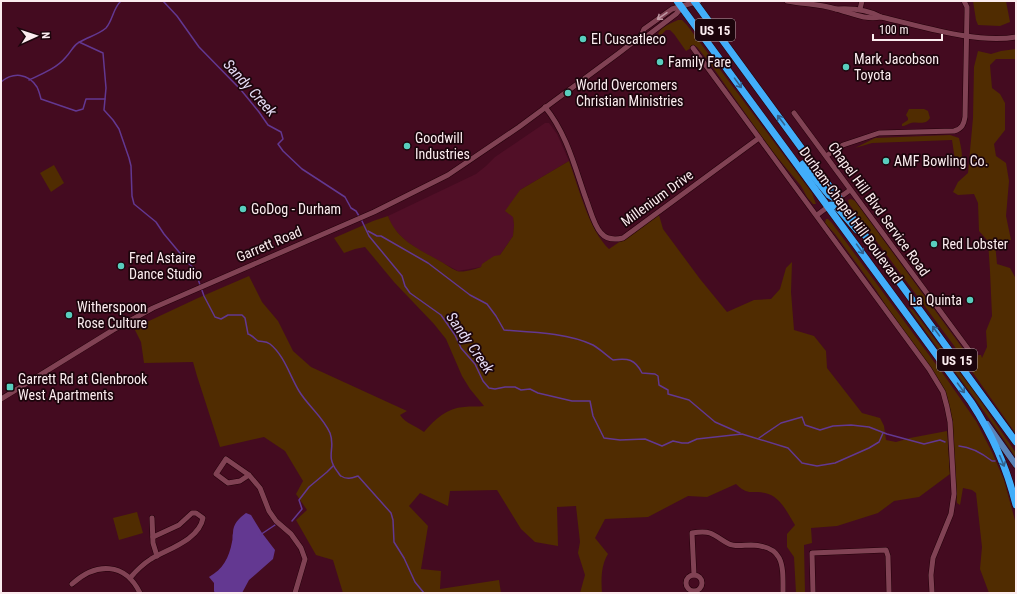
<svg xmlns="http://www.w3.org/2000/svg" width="1017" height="594" viewBox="0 0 1017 594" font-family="'Roboto Condensed',sans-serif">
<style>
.built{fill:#510f27}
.green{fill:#502c01}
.water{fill:#633891}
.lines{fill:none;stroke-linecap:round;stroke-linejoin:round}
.stream{stroke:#633891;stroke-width:1.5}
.minor-casing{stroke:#23000a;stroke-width:6}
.major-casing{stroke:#23000a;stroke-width:7}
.highway-casing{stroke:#23000a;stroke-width:8}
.minor{stroke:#814254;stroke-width:5}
.major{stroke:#5b83b8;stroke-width:6}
.highway{stroke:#42aefa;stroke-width:7}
.oneway{stroke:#be97a2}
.oneway2{stroke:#31628f}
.poi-dot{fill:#59cebe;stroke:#1c050c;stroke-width:1.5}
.labels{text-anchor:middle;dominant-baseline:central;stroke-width:3.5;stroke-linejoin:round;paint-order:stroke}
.shield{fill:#1c050c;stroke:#b8a7ab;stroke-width:1}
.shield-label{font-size:13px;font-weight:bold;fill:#fbecef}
.poi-label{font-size:14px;fill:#fbecef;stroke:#1c050c;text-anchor:start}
.street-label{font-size:14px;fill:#fbecef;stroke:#1c050c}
.water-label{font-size:15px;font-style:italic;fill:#e5dbf4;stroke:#1c050c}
</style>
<rect width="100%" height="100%" fill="#440b20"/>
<polygon class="built" points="545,123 549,123 557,134 569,161 520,190 513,217 514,225 513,236 500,255 481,267 458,271 419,250 406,241 392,227 388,216 476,174 486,166 495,157"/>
<g class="green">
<polygon points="973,1 1006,1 1010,22 1000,26 978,25 976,20"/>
<path d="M678 20H682L687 25 812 193 816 204H813L807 197 801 186 772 151 709 62 697 47 694 46 686 51 674 34 670 30H666L661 35 658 34C661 27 671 23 678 20Z"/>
<polygon points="1016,49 1016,59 996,59 990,65 992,88 1000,94 1005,103 1005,130 994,144 996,156 1006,163 1009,181 1006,216 1011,240 995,242 997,264 1010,268 1016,279 1016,434 952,343 849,204 848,200 851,199 855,201 969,357 972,359 977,358 978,355 981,355 982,358 987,347 986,331 992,316 990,271 988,241 979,231 978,203 974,194 958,195 953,192 958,182 968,173 973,118 974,67 978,51 991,54 1001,51"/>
<path d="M909 109H924L928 111 930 118C925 126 918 121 911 123 907 124 906 126 902 126V124L908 120V118L906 115Z"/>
<path d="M950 135 959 138C961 147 964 159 960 168H958L955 160 952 140 872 143 855 148 875 138Z"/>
<path d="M569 161C579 188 589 230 609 249L659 215 663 229 700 279 727 312 754 300 771 299 780 289 786 268 792 262 791 292 794 330 814 336 826 351 827 368 862 413 880 418 884 426 886 440 896 442 910 438 947 431 950 474 919 497 894 501 878 513 837 526 811 528 812 543 804 545 805 593H796L794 557 787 547V534L795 525C787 512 780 496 765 493 749 490 749 496 736 484L707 497 688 496 648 517 605 519 595 538 608 554C601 565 601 580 602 593H580L585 575 578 553 580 542 576 506 557 507 558 546 535 542 521 529 497 490 450 491 448 506 420 493 409 506 428 526 421 569 441 571 440 589 499 580 501 593H343L333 560 316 555 296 520 307 510 296 494 303 481 285 451 264 437 220 447 197 376 193 362 144 363 141 342 134 328 198 298 249 276 262 302 278 321 293 351 311 367 407 411 400 415C406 424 415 425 424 432 435 419 447 408 464 407 471 406 478 407 484 406L470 389 462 376 446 339 434 324 394 282 365 247 355 249 344 253 334 238 373 221 388 216C397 240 417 248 438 260 444 263 450 268 457 271 463 273 475 269 481 267L482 264 494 256 500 255 513 236 514 225 513 217 505 211 520 190Z"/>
<polygon points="54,165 64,183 51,192 40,173"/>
<path d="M826 219H828L832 223 946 378 976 421 992 452 1004 480 1016 524V593H989L980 569 982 547 976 493 972 490 963 488 960 505 957 503 946 396C932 365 912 343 893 316 887 308 882 299 876 290L835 234 825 223Z"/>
<path d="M908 307 913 310 922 322 975 393 1016 453V458C982 406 944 358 908 307Z"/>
<polygon points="137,512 143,533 119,540 113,518"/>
</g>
<path class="water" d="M246 513 251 515 262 533 275 550 273 559 249 580 242 593H215L214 591V583L209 577C223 569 229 558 232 542 233 539 232 536 233 533 233 524 239 518 246 513Z"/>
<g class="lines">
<g class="stream">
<polyline points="158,1 172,1"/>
<polyline points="163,1 177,16 199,47 241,90 259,112 268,125 281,132 283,139 278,144 283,151 302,169 345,197 351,208 356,211 359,216"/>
<path d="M29 80C42 74 57 68 66 57 71 52 73 46 78 43 87 37 98 35 106 28 113 20 113 8 121 1"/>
<path d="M1 82C13 72 28 73 37 87 39 91 40 95 41 99L76 111 83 109 86 99H105L106 88 103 53 79 42"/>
<path d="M105 99 104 110 113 120 119 129 129 158 131 166 132 196 134 204 156 222 164 234 189 264 194 268 204 296 215 317 221 319 228 315H242L245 318 248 334C252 335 255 339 258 341 263 342 266 341 270 344 284 355 290 376 299 391 308 406 323 417 330 433 336 449 325 455 337 471 338 472 340 476 341 476 347 480 352 478 358 476L391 513 393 520 394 542 404 558 415 582 424 593"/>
<polyline points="361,219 369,236 402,276 405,286 410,293 441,315 455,335 461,348 475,364 483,381 489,388 495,389 505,387 515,387 521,390 530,389 538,393 572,401 590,401 593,416 604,438 620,440 645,439 662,446 673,441 682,443 688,443 697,439 742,434 788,448 802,463 817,466 835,463 869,448 879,442 883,433"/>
<path d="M368 231 377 236H381L428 263 470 295 487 304 496 316 504 330C532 332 568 333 593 345 600 349 606 355 613 360 628 358 635 359 642 373L655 374 658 376 659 385 668 390V394L689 400 715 422 740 433"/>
<polyline points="759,438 781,423 802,417 805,425 820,430 833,426 851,425 869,427 887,434 924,444 940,440 945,442"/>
<path d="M959 446C971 447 983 454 992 461H995"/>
<polyline points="292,521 302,509 299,500 309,487 327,472 333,466"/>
<polyline points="260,535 275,525"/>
</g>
<g class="minor-casing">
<g id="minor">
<path d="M787 1C803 4 820 4 836 9 852 13 864 20 881 17"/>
<path d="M836 9C852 8 867 9 881 17 921 26 976 44 1016 37"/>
<polyline points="860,9 862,1"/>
<polyline points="641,36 647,36 676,14 682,7"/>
<polyline points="693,48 929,369 943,392 947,407 950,422 954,494 951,514 933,558 931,575 932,593"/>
<path d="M545 107C567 134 575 168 586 199 590 209 594 226 601 233 607 240 615 240 623 238L759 138"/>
<polyline points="794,113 974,357"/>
<path d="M826 156 843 145 879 133 954 131C962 129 964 124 965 117L967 12V7L964 1"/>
<polyline points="839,198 850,190"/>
<polyline points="817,215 829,206"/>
<polyline points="1,399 113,330 153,308 374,212 448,175 519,127 619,53 641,36 644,29 672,9 699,1"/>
<polyline points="249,475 240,481 228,483 216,474 226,459 249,475 260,488 269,511 276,521 291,534 301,548 305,559 295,593"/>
<polyline points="152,518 153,543 157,556"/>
<circle cx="694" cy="583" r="8"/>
<path d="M694 575 692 533C698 532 704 531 710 533 717 536 723 541 729 544 735 547 744 545 751 545 785 546 783 566 783 593"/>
<path d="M130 578C136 571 143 564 151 559 168 549 199 540 203 518L196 513H192L179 525 153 537"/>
<path d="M72 584C96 562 125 562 140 593"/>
<polyline points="813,593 812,553 886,550 888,556 889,593"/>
</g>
</g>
<g class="major-casing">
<polyline id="major" points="987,424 1016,465"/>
</g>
<g class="highway-casing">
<g id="highway">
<path d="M677 1 971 402C992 434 1007 468 1016 505"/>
<polyline points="694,1 1016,442"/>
<polyline points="803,164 829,195 834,198 839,198"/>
<polyline points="829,206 831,205 836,206 857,230"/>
</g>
</g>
<use href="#minor" class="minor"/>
<use href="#major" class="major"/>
<use href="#highway" class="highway"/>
</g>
<defs><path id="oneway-shaft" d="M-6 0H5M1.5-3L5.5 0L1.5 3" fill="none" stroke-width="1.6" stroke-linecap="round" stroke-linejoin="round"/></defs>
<use class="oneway" href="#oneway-shaft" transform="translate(662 16) rotate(145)"/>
<g class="oneway2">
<use href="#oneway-shaft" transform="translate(738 83) rotate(54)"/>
<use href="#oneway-shaft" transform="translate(781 120) rotate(-127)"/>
<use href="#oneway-shaft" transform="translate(860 249) rotate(54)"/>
<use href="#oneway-shaft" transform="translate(936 331) rotate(-126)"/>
<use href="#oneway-shaft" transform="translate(961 388) rotate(54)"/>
<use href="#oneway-shaft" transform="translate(1002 461) rotate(67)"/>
</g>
<g class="poi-dot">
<circle cx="583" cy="39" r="4"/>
<circle cx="660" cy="62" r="4"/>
<circle cx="846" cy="67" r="4"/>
<circle cx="568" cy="93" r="4"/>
<circle cx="407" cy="146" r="4"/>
<circle cx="886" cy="161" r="4"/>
<circle cx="243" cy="209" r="4"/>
<circle cx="934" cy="244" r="4"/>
<circle cx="121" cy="266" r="4"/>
<circle cx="970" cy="300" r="4"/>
<circle cx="69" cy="315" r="4"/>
<rect x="6" y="383" width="8" height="8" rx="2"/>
</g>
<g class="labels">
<g class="shield">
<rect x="695" y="19" width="40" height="22" rx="3"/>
<rect x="937" y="349" width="40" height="22" rx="3"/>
</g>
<g class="shield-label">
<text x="715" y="30">US 15</text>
<text x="957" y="360">US 15</text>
</g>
<g class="poi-label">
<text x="591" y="39">El Cuscatleco</text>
<text x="854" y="59">Mark Jacobson<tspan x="854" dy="16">Toyota</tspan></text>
<text x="668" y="62">Family Fare</text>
<text x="576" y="85">World Overcomers<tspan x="576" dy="16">Christian Ministries</tspan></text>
<text x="415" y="138">Goodwill<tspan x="415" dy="16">Industries</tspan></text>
<text x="894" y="161">AMF Bowling Co.</text>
<text x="251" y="209">GoDog - Durham</text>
<text x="942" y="244">Red Lobster</text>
<text x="129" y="258">Fred Astaire<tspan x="129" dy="16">Dance Studio</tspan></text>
<text x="962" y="300" text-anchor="end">La Quinta</text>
<text x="77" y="307">Witherspoon<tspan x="77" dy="16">Rose Culture</tspan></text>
<text x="18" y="379">Garrett Rd at Glenbrook<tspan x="18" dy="16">West Apartments</tspan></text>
</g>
<g class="street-label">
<text transform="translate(657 198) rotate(-36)">Millenium Drive</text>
<text transform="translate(879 209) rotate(54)">Chapel Hill Blvd Service Road</text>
<text transform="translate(851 215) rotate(54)">Durham-Chapel Hill Boulevard</text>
<text transform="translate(269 244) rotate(-23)">Garrett Road</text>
</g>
<g class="water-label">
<text transform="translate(250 88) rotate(48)">Sandy Creek</text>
<text transform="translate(470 343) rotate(55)">Sandy Creek</text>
</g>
</g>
<rect width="1017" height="594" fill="none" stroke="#fbecef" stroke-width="4"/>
<g transform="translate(36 36) rotate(87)" stroke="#1c050c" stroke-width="3" paint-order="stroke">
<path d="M0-3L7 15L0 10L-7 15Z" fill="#fbecef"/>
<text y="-6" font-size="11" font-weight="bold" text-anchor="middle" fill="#fbecef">N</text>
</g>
<path d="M873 34v6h69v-6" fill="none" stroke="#fbecef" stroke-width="2"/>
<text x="879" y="34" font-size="12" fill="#fbecef" stroke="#1c050c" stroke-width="3" paint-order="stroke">100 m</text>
</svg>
